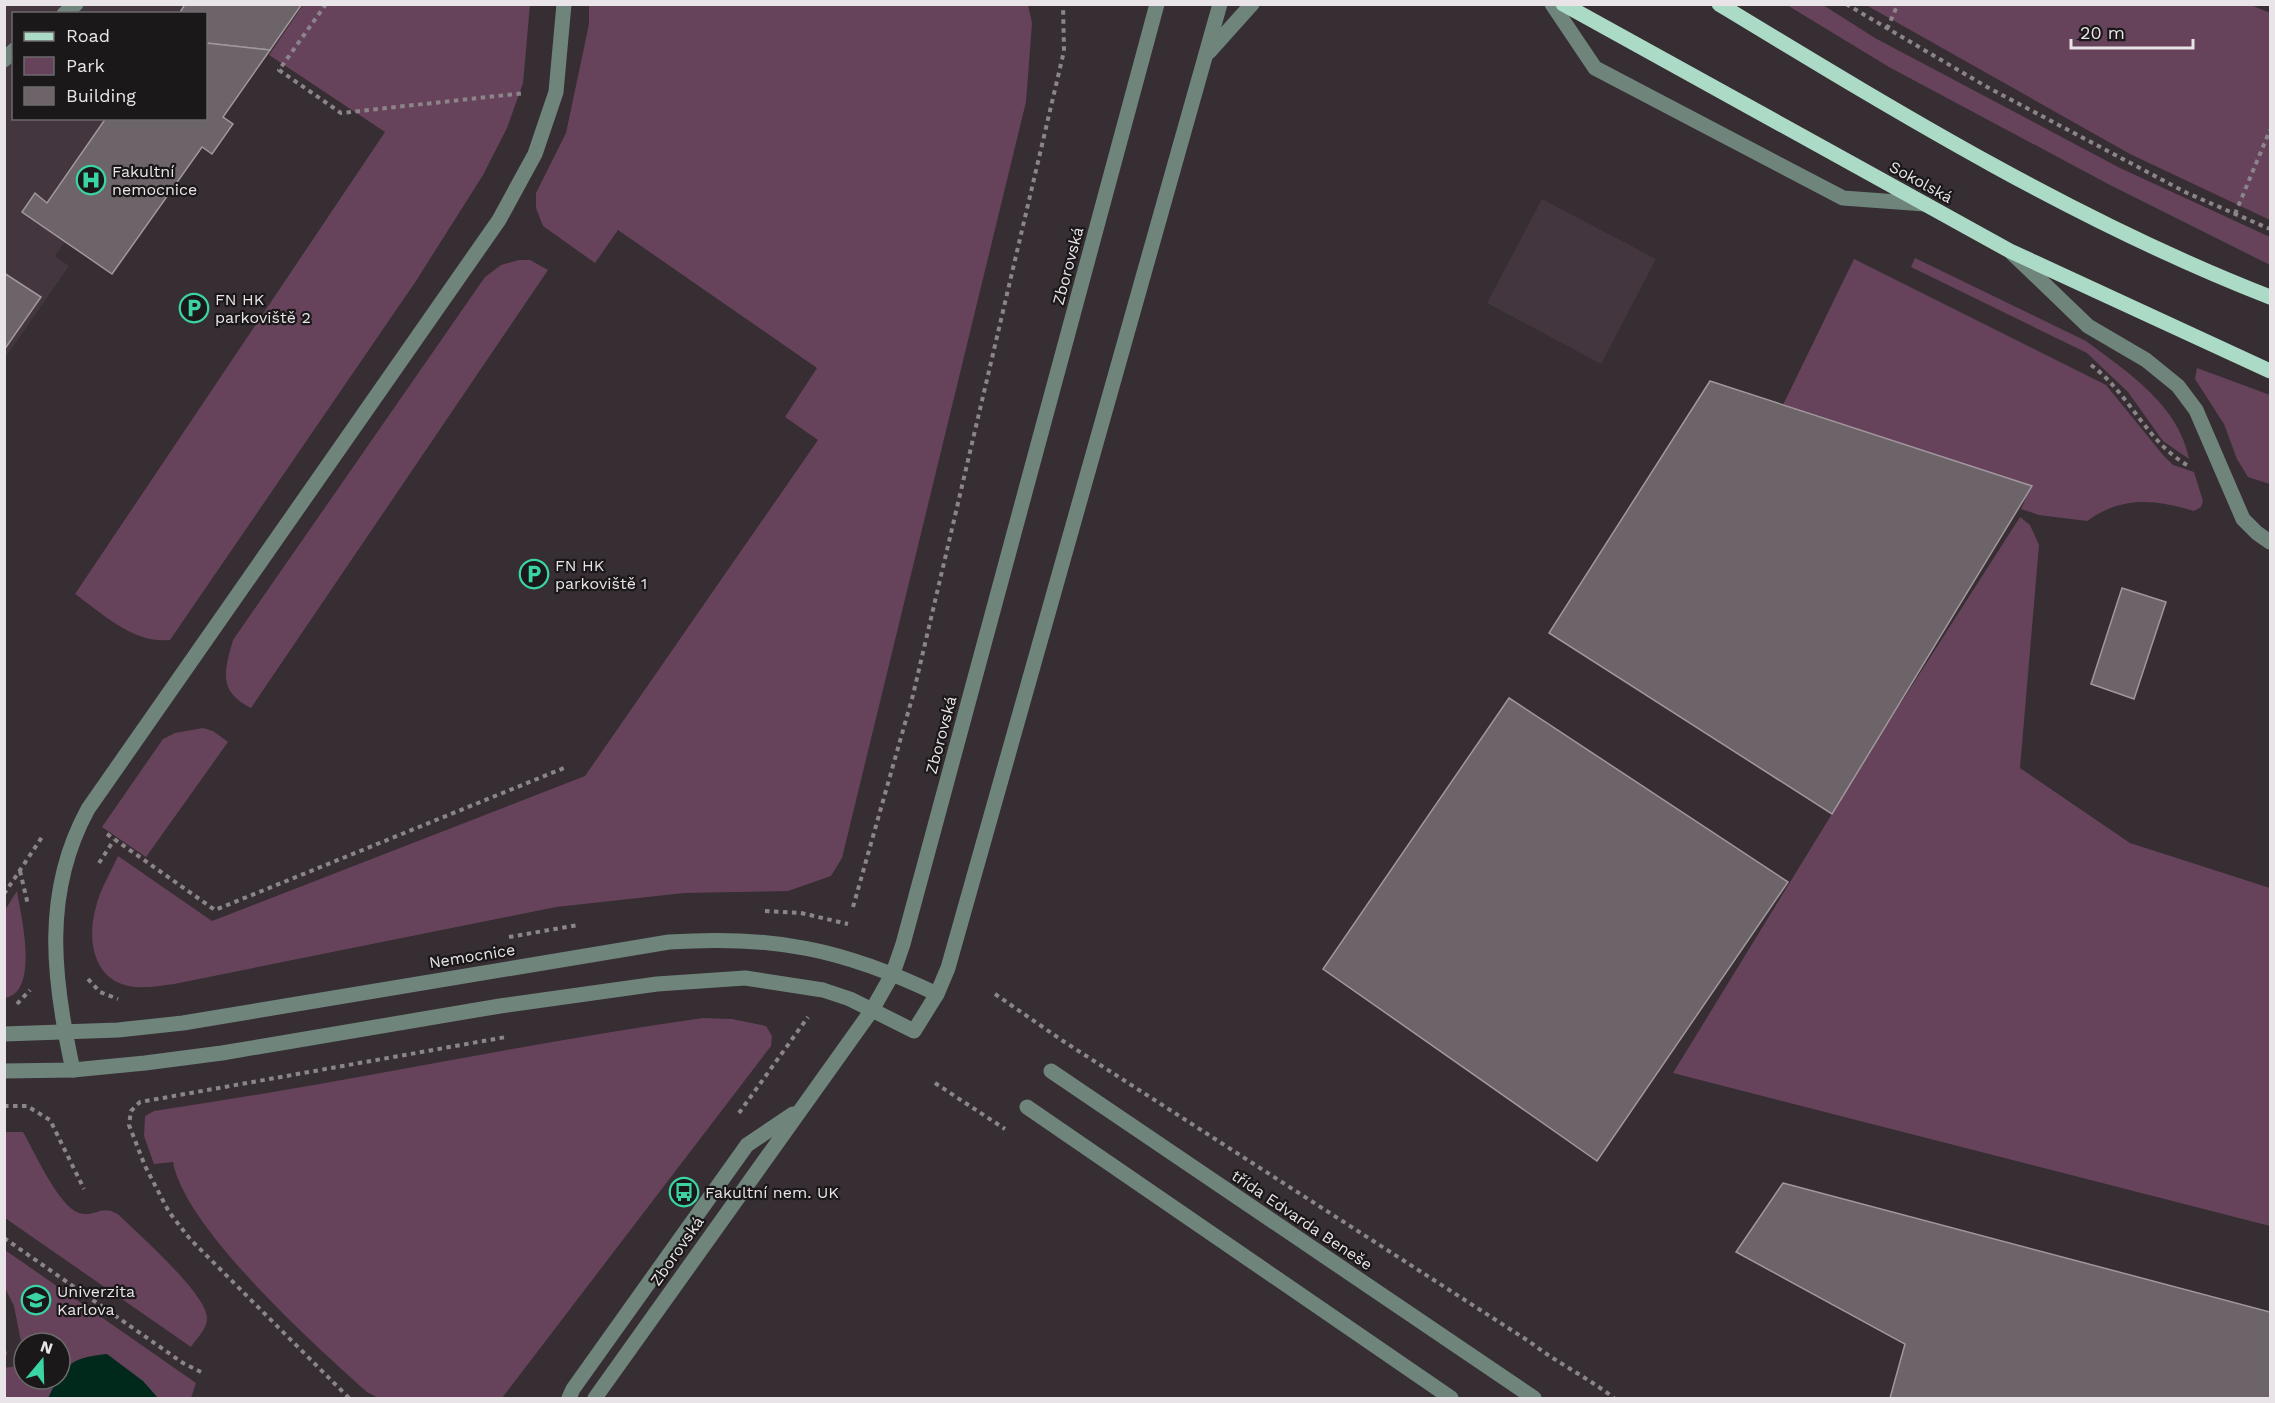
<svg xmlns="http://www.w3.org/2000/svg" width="2275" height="1403" viewBox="0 0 2275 1403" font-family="'Work Sans',sans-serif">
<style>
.built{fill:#43363e;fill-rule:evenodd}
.green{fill:#66435a}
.water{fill:#00291c}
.building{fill:#6c6469;stroke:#a1979d;stroke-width:1.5}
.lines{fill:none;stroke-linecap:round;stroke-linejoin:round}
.path{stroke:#8b8589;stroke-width:4;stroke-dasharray:4.5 4.5;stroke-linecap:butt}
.minor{stroke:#6f857c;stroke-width:15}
.major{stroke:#abdac6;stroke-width:15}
.labels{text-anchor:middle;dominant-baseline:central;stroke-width:4.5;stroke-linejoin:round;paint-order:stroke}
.poi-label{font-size:16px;fill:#e9e4e7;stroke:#1b181a;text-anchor:start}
.street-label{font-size:16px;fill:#e9e4e7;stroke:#1b181a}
</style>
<rect width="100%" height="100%" fill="#362e33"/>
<g class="built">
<path d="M5 5H301L112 274 65 242 55 256 69 266 5 358ZM14 14H206V118H14Z"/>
<polygon points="1542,199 1656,259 1601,364 1487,303"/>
</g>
<g class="green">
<path d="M303 5H530L523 83 507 128 483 175 416 281 170 640C134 644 103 614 75 594L385 132 269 55Z"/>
<path d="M589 5H1028L1032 23 1026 102 842 858 831 876 788 891 684 893 556 907 174 984C159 986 143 989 128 986 92 978 87 937 96 907 100 889 111 872 118 856L212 921 585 776 818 440 785 417 817 368 618 230 595 263 543 226 536 208V193L566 133 589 24Z"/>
<polygon points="1787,5 1823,5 1875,38 2120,168 2270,237 2270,265 2110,185 1889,67"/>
<polygon points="2251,5 2270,13 2270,220 2130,154 1866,5"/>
<path d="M1915 258 2086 341C2126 371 2179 405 2189 459L2163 441 2128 392 2087 353 1911 267Z"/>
<path d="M1854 259 2106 385 2163 455 2173 465 2194 472 2203 501 2201 507 2194 511C2154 499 2122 496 2087 521L2039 515 2021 509 2031 486 1783 405Z"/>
<path d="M519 260H530L548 270 251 708C218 691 224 672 233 640L485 277 501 265Z"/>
<polygon points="2197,368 2270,395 2270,484 2248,477 2237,459 2224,424 2195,379"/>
<polygon points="2020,517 2030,525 2039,545 2020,768 2130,843 2270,888 2270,1226 1673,1073 1881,734"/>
<polygon points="203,728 213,731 228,742 146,857 102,827 163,739 175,733"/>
<path d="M17 891C21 916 40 992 5 998V910Z"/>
<path d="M703 1018 732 1019 766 1026 772 1036 771 1046 502 1398H378L367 1392C316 1346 185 1229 173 1162L154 1164 144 1136 145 1116 154 1111C338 1084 519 1044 703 1018Z"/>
<path d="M5 1132H23C34 1151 59 1207 79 1213 96 1218 101 1203 119 1215 138 1234 207 1294 207 1318 207 1329 197 1338 191 1347L5 1218Z"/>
<polygon points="5,1250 196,1383 191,1398 5,1398 4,1368 24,1365 24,1379 60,1379 60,1343 24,1343 24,1357 14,1306 5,1288"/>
</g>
<path class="water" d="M107 1354 143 1381 158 1398H48C64 1366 68 1358 107 1354Z"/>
<g class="building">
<polygon points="185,4 302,4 270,50 206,43 206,14 179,14"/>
<polygon points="206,43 270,50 223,117 233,124 212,154 202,147 112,274 22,212 35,193 47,203 106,118 206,118"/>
<polygon points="4,273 41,297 4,350"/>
<polygon points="1710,381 2032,486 1832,814 1549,633"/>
<polygon points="2122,588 2166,602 2134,699 2091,684"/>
<polygon points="1509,698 1788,882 1597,1161 1323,969"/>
<polygon points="1783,1183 2270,1312 2270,1398 1890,1398 1905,1344 1736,1252"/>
</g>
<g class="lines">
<g class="path">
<polyline points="326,4 279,70 341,113 525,93"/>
<polyline points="1846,4 1987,87 2187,193 2270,229"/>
<polyline points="1887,29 1898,4"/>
<polyline points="2235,214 2270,130"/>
<path d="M2091 365C2129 393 2146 441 2187 465"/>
<polyline points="107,834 215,910 564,768"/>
<polyline points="99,863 114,840"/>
<polyline points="20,871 28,905"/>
<polyline points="4,894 42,837"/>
<polyline points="853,907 913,695 1064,51 1063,4"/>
<polyline points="765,911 801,913 848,924"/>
<polyline points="509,937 578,925"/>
<polyline points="88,979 100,992 118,999"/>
<path d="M995 994 1063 1041 1530 1342C1557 1363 1587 1377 1614 1398"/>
<polyline points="17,1004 30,990"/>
<polyline points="935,1083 1005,1129"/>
<polyline points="4,1106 27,1106 50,1120 84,1189"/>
<polyline points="739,1113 808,1017"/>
<polyline points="4,1238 183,1363 201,1372"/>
<polyline points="4,1350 5,1357"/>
<polyline points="349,1398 190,1239 169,1212 145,1166 129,1125 131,1111 140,1102 506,1037"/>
</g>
<g class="minor">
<polyline points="1552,4 1595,68 1843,198 1925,204"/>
<polyline points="64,14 76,4"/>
<polyline points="1209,52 1252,4"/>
<polyline points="4,60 14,50"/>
<polyline points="2012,253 2088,326 2146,360 2178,386 2196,410 2243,519 2257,533 2270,542"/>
<path d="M4 1034 118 1030 183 1023 669 942C773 935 843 949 937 994"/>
<path d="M73 1070C53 980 42 893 88 809L499 220 535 154 556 92 564 4"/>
<polyline points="4,1071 73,1070 145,1063 222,1053 500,1006 657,984 745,978 823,990 850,999 914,1031 937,994 948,968 1220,4"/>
<polyline points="1051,1071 1534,1398"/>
<polyline points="1027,1107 1451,1398"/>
<polyline points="569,1398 573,1389 747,1145 793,1114"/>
<polyline points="595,1398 872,1010 893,973 903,944 1157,4"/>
</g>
<g class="major">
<polyline points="1563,4 2010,251 2270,371"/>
<path d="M1719 4C1897 112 2077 222 2270 297"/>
</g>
</g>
<defs>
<g id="hospital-ring" transform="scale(1.5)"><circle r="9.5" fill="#1b181a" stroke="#3bd4a4" stroke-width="1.5"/><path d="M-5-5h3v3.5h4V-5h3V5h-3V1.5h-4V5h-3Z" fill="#3bd4a4"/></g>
<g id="parking-ring" transform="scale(1.5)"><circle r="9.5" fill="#1b181a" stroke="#3bd4a4" stroke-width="1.5"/><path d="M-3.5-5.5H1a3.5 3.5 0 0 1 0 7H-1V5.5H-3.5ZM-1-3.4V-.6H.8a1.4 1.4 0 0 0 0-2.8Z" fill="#3bd4a4"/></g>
<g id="bus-ring" transform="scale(1.5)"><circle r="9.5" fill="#1b181a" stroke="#3bd4a4" stroke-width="1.5"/><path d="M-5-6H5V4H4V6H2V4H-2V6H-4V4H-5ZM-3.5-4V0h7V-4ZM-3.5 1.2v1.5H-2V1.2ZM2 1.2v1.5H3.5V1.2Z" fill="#3bd4a4"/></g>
<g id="university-ring" transform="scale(1.5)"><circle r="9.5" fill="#1b181a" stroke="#3bd4a4" stroke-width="1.5"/><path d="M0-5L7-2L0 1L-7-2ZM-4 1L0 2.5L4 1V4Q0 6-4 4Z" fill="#3bd4a4"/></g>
</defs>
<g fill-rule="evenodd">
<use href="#hospital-ring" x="91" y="180"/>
<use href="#parking-ring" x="194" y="308"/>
<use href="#parking-ring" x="534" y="574"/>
<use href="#bus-ring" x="684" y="1192"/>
<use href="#university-ring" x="36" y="1300"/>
</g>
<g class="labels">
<g class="poi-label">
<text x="112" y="171">Fakultní<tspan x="112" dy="18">nemocnice</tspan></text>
<text x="215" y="299">FN HK<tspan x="215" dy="18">parkoviště 2</tspan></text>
<text x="555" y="565">FN HK<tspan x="555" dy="18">parkoviště 1</tspan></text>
<text x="705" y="1192">Fakultní nem. UK</text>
<text x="57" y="1291">Univerzita<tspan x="57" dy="18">Karlova</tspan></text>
</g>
<g class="street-label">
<text transform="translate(1921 182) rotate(29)">Sokolská</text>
<text transform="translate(1068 266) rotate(-75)">Zborovská</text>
<text transform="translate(941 735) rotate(-75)">Zborovská</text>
<text transform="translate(472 956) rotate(-9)">Nemocnice</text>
<text transform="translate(1302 1220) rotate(34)">třída Edvarda Beneše</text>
<text transform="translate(677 1251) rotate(-55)">Zborovská</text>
</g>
</g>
<rect width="2275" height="1403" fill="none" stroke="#e9e4e7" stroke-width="12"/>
<rect x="12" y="12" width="195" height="108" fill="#1b181a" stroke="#6d6a6c" stroke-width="1.5"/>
<rect x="24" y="32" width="30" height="9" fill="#abdac6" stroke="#6d6a6c" stroke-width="1.5"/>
<text x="66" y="42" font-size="18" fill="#e9e4e7">Road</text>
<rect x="24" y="57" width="30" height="18" fill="#66435a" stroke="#6d6a6c" stroke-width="1.5"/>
<text x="66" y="72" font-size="18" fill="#e9e4e7">Park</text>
<rect x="24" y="87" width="30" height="18" fill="#6c6469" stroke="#6d6a6c" stroke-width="1.5"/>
<text x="66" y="102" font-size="18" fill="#e9e4e7">Building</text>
<g transform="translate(42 1361) rotate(19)"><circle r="28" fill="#1b181a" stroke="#6d6a6c" stroke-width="1.5"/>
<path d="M0-4.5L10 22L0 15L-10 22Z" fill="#3bd4a4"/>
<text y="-9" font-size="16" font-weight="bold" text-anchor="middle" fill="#e9e4e7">N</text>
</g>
<path d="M2071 39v9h122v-9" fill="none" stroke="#e9e4e7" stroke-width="3"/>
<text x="2080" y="39" font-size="18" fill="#e9e4e7" stroke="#1b181a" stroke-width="4.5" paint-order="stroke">20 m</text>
</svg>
